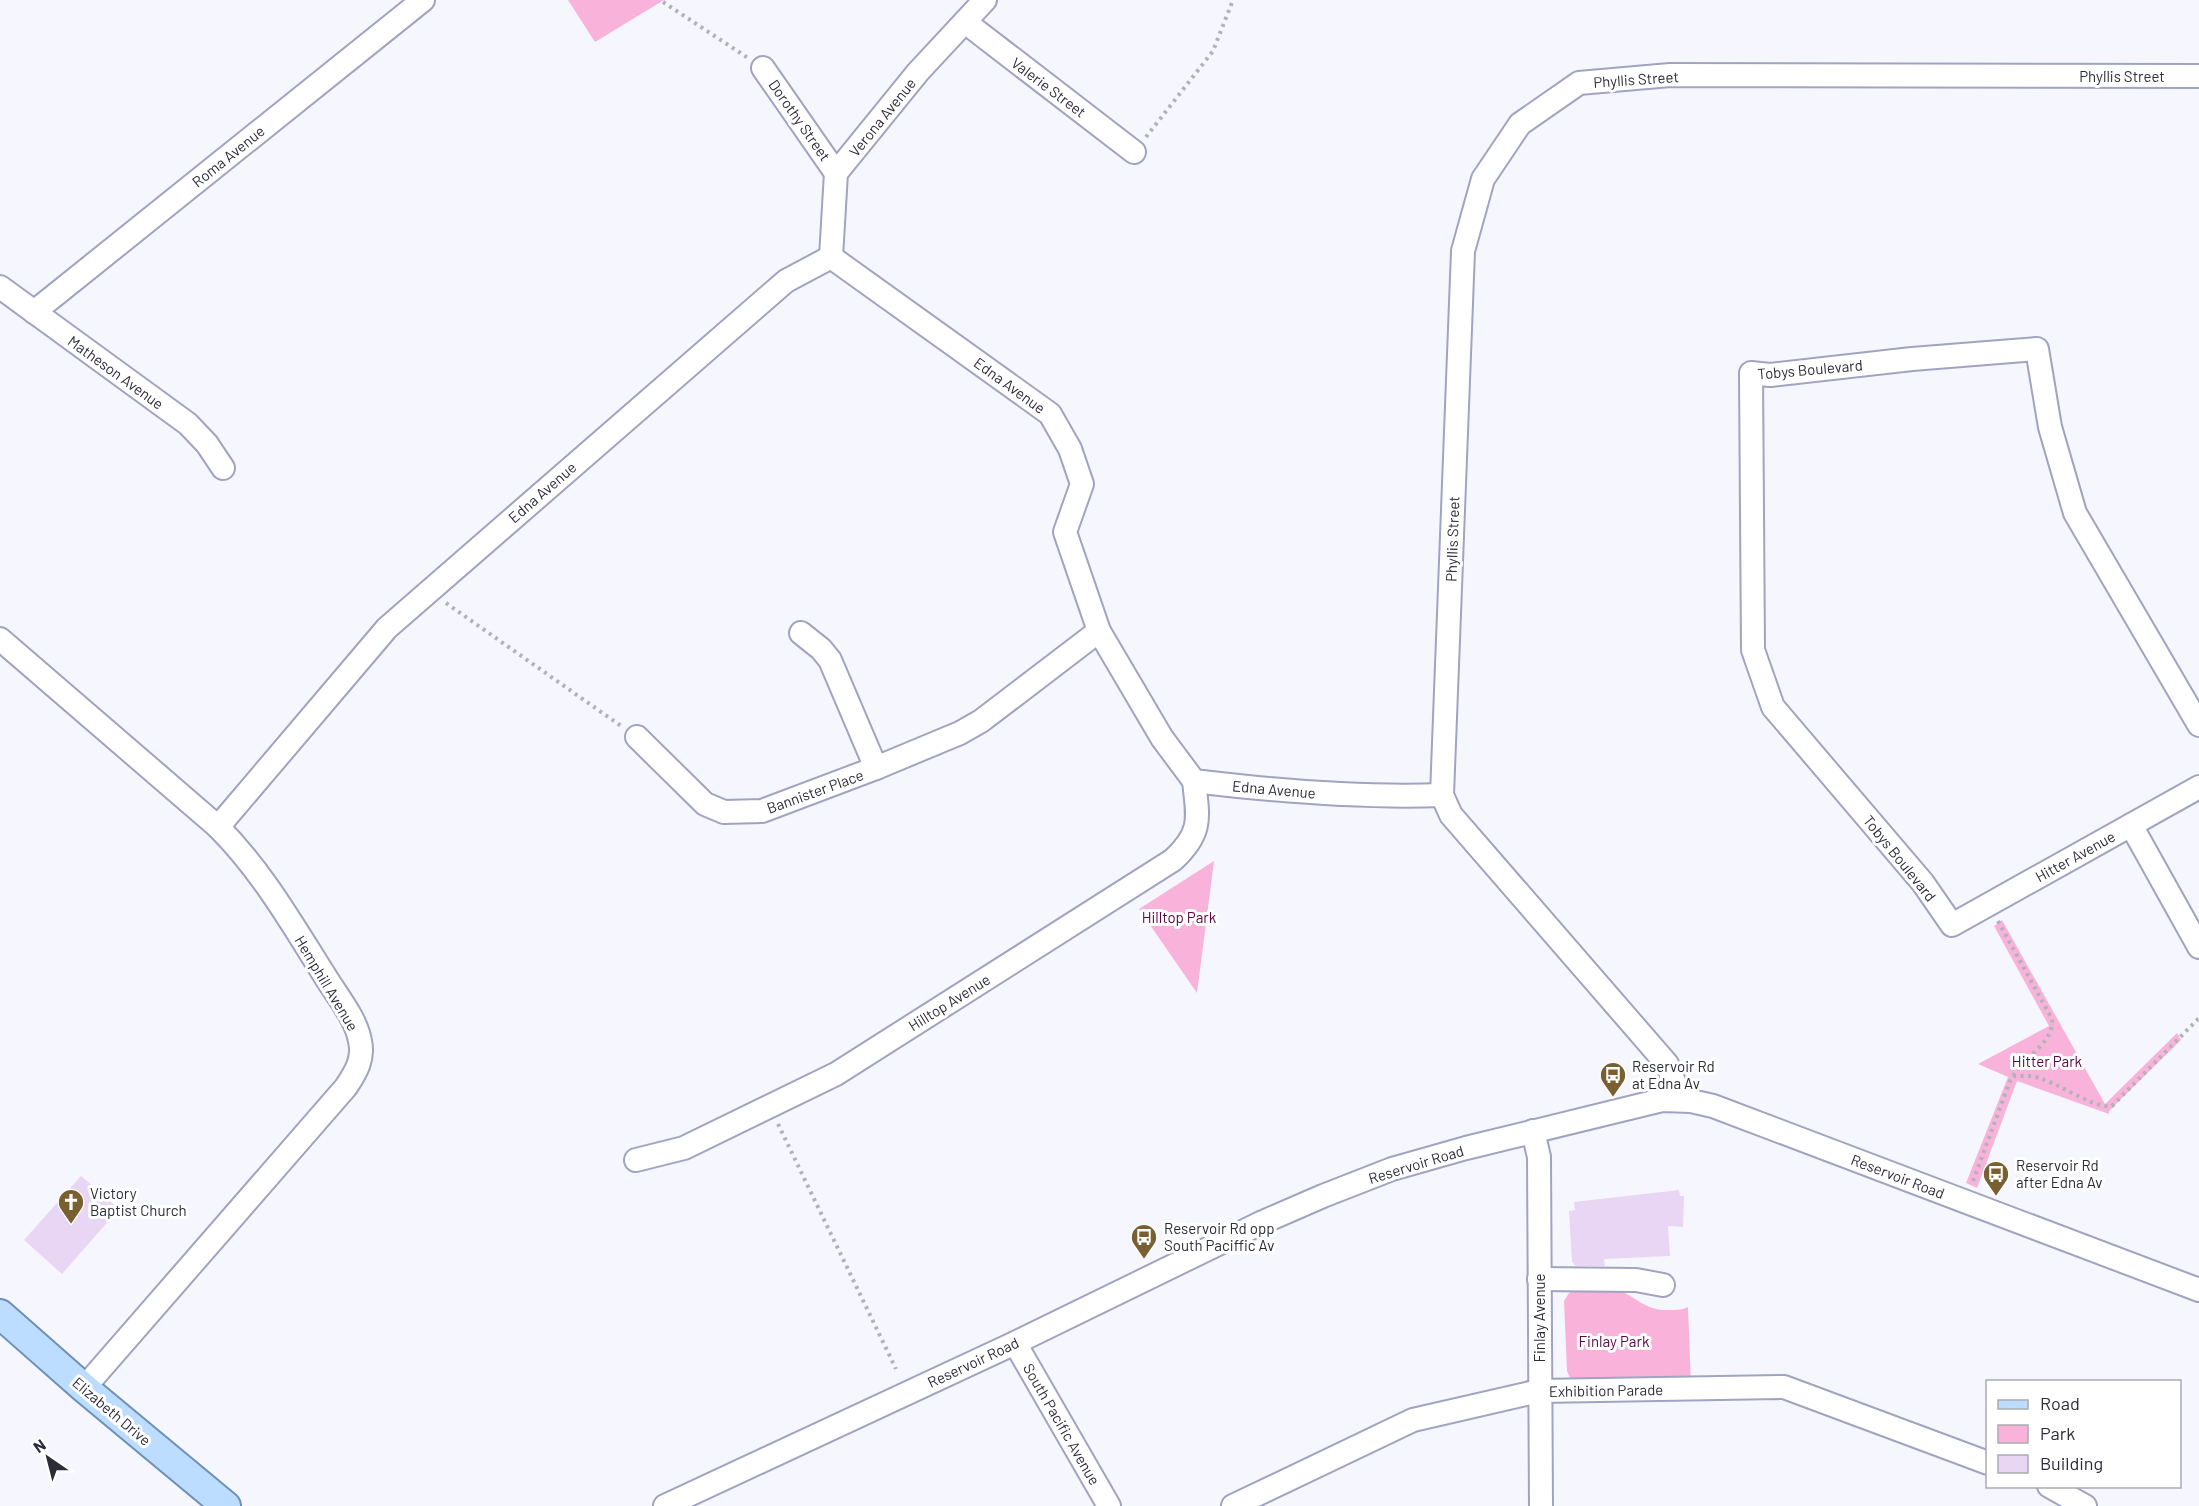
<svg xmlns="http://www.w3.org/2000/svg" width="2199" height="1506" viewBox="0 0 2199 1506" font-family="Barlow,sans-serif">
<style>
.green{fill:#f9b2da}
.building{fill:#e9d6f4}
.lines{fill:none;stroke-linecap:round;stroke-linejoin:round}
.minor-casing{stroke:#a0a3c2;stroke-width:26}
.major-casing{stroke:#6c90b9;stroke-width:32}
.path{stroke:#b1b2ba;stroke-width:4;stroke-dasharray:3 4.5;stroke-linecap:butt}
.minor{stroke:#fff;stroke-width:22}
.major{stroke:#bcddff;stroke-width:28}
.labels{text-anchor:middle;dominant-baseline:central;stroke-width:6;stroke-linejoin:round;paint-order:stroke}
.street-label{font-size:15px;fill:#2b2c38;stroke:#fff}
.park-label{font-size:15px;fill:#5c0542;stroke:#fff}
.poi-label{font-size:15px;fill:#2b2c38;stroke:#fff;text-anchor:start}
</style>
<rect width="100%" height="100%" fill="#f6f7fe"/>
<g class="green">
<polygon points="568,0 664,0 595,42"/>
<polygon points="1214,861 1197,993 1139,909"/>
<polygon points="2002,920 2105,1104 2177,1033 2181,1040 2109,1111 2109,1114 2017,1081 1977,1188 1966,1183 2008,1077 1978,1064 2049,1026 1994,926"/>
<path d="M1616 1289C1637 1297 1645 1311 1669 1310 1676 1310 1682 1310 1688 1307L1691 1386 1571 1380 1567 1371 1564 1301 1569 1293 1574 1290Z"/>
</g>
<g class="building">
<polygon points="81,1176 119,1209 62,1274 24,1240"/>
<polygon points="1679,1190 1680,1196 1684,1196 1683,1227 1668,1226 1670,1256 1604,1259 1605,1266 1576,1266 1572,1262 1569,1211 1575,1210 1574,1202"/>
</g>
<g class="lines">
<g class="minor-casing">
<g id="minor">
<polyline points="965,22 1134,152"/>
<polyline points="763,68 836,173"/>
<path d="M831 257 1050 414 1070 449 1082 484 1065 532 1099 631 1162 738 1194 781C1276 791 1359 798 1442 795L1451 815 1667 1064 1675 1084 1676 1100"/>
<polyline points="831,257 836,173 918,72 985,0"/>
<polyline points="0,287 188,424 207,444 223,468"/>
<polyline points="34,312 423,0"/>
<polyline points="801,633 821,649 830,660 876,768"/>
<path d="M0 639 218 827C262 871 292 924 325 976 337 996 356 1018 360 1041 364 1059 356 1072 346 1087L84 1388"/>
<polyline points="2199,725 2075,513 2050,427 2037,349 1912,359 1770,375 1751,373 1753,650 1773,707 1923,883 1952,925 2199,787"/>
<polyline points="637,737 705,804 724,812 762,811 876,768 960,733 981,721 1099,631"/>
<polyline points="1442,795 1463,251 1483,179 1520,124 1579,83 1670,75 2199,76"/>
<polyline points="2131,825 2199,947"/>
<polyline points="218,827 387,628 786,281 831,257"/>
<polyline points="1533,1131 1539,1157 1541,1506"/>
<path d="M636 1160 684 1148 836 1074 1173 860C1203 832 1198 818 1194 781"/>
<polyline points="1539,1279 1636,1280 1663,1285"/>
<polyline points="1015,1343 1109,1506"/>
<polyline points="2049,1486 2085,1506"/>
<polyline points="665,1506 1015,1343 1263,1222 1323,1196 1392,1169 1466,1148 1662,1100 1691,1101 1713,1106 2199,1290"/>
<polyline points="1233,1506 1413,1420 1539,1391 1784,1387 1988,1463"/>
</g>
</g>
<g class="major-casing">
<polyline id="major" points="0,1314 84,1388 226,1506"/>
</g>
<g class="path">
<polyline points="663,2 748,58"/>
<polyline points="1146,137 1213,51 1233,0"/>
<polyline points="446,603 621,726"/>
<path d="M2013 1076C2023 1076 2033 1075 2042 1079 2061 1085 2095 1109 2112 1106L2199 1018"/>
<polyline points="778,1124 896,1369"/>
<path d="M1973 1181 2010 1081C2013 1077 2015 1072 2018 1069 2030 1053 2054 1041 2052 1019L1998 921"/>
</g>
<use href="#minor" class="minor"/>
<use href="#major" class="major"/>
</g>
<defs>
<g id="bus-pin" transform="scale(1.35)"><path d="M0 17L-7.5 6A9.5 9.5 0 1 1 7.5 6Z" fill="#7a5f31" stroke="#fff"/><path d="M-5-6H5V4H4V6H2V4H-2V6H-4V4H-5ZM-3.5-4V0h7V-4ZM-3.5 1.2v1.5H-2V1.2ZM2 1.2v1.5H3.5V1.2Z" fill="#fff"/></g>
<g id="church-pin" transform="scale(1.35)"><path d="M0 17L-7.5 6A9.5 9.5 0 1 1 7.5 6Z" fill="#7a5f31" stroke="#fff"/><path d="M-1.2-6h2.4v3.5h3.3v2.4h-3.3V6h-2.4V-.1h-3.3v-2.4h3.3Z" fill="#fff"/></g>
</defs>
<g fill-rule="evenodd">
<use href="#bus-pin" x="1613" y="1075"/>
<use href="#bus-pin" x="1996" y="1174"/>
<use href="#church-pin" x="71" y="1202"/>
<use href="#bus-pin" x="1144" y="1237"/>
</g>
<g class="labels">
<g class="street-label">
<text x="2122" y="76">Phyllis Street</text>
<text transform="translate(1636 79) rotate(-4)">Phyllis Street</text>
<text transform="translate(1049 87) rotate(37)">Valerie Street</text>
<text transform="translate(882 117) rotate(-51)">Verona Avenue</text>
<text transform="translate(800 120) rotate(55)">Dorothy Street</text>
<text transform="translate(228 156) rotate(-39)">Roma Avenue</text>
<text transform="translate(1810 369) rotate(-5)">Tobys Boulevard</text>
<text transform="translate(116 372) rotate(36)">Matheson Avenue</text>
<text transform="translate(1010 385) rotate(36)">Edna Avenue</text>
<text transform="translate(542 492) rotate(-41)">Edna Avenue</text>
<text transform="translate(1452 539) rotate(-88)">Phyllis Street</text>
<text transform="translate(1274 789) rotate(5)">Edna Avenue</text>
<text transform="translate(815 791) rotate(-20)">Bannister Place</text>
<text transform="translate(2075 856) rotate(-29)">Hitter Avenue</text>
<text transform="translate(1900 858) rotate(51)">Tobys Boulevard</text>
<text transform="translate(327 983) rotate(59)">Hemphill Avenue</text>
<text transform="translate(949 1002) rotate(-32)">Hilltop Avenue</text>
<text transform="translate(1416 1164) rotate(-17)">Reservoir Road</text>
<text transform="translate(1898 1176) rotate(21)">Reservoir Road</text>
<text transform="translate(1539 1318) rotate(-90)">Finlay Avenue</text>
<text transform="translate(973 1362) rotate(-25)">Reservoir Road</text>
<text transform="translate(1606 1390) rotate(-1)">Exhibition Parade</text>
<text transform="translate(112 1411) rotate(40)">Elizabeth Drive</text>
<text transform="translate(1062 1424) rotate(60)">South Pacific Avenue</text>
</g>
<g class="park-label">
<text x="1179" y="917">Hilltop Park</text>
<text x="2047" y="1061">Hitter Park</text>
<text x="1614" y="1341">Finlay Park</text>
</g>
<g class="poi-label">
<text x="1632" y="1066">Reservoir Rd<tspan x="1632" dy="17">at Edna Av</tspan></text>
<text x="2016" y="1165">Reservoir Rd<tspan x="2016" dy="17">after Edna Av</tspan></text>
<text x="90" y="1193">Victory<tspan x="90" dy="17">Baptist Church</tspan></text>
<text x="1164" y="1228">Reservoir Rd opp<tspan x="1164" dy="17">South Paciffic Av</tspan></text>
</g>
</g>
<rect x="1986" y="1380" width="195" height="108" fill="#ffffff" stroke="#aaabaf" stroke-width="1.5"/>
<rect x="1998" y="1400" width="30" height="9" fill="#bcddff" stroke="#aaabaf" stroke-width="1.5"/>
<text x="2040" y="1410" font-size="18" fill="#2b2c38">Road</text>
<rect x="1998" y="1425" width="30" height="18" fill="#f9b2da" stroke="#aaabaf" stroke-width="1.5"/>
<text x="2040" y="1440" font-size="18" fill="#2b2c38">Park</text>
<rect x="1998" y="1455" width="30" height="18" fill="#e9d6f4" stroke="#aaabaf" stroke-width="1.5"/>
<text x="2040" y="1470" font-size="18" fill="#2b2c38">Building</text>
<g transform="translate(48 1458) rotate(325)" stroke="#ffffff" stroke-width="4.5" paint-order="stroke">
<path d="M0-4.5L10 22L0 15L-10 22Z" fill="#2b2c38"/>
<text y="-9" font-size="16" font-weight="bold" text-anchor="middle" fill="#2b2c38">N</text>
</g>
</svg>
